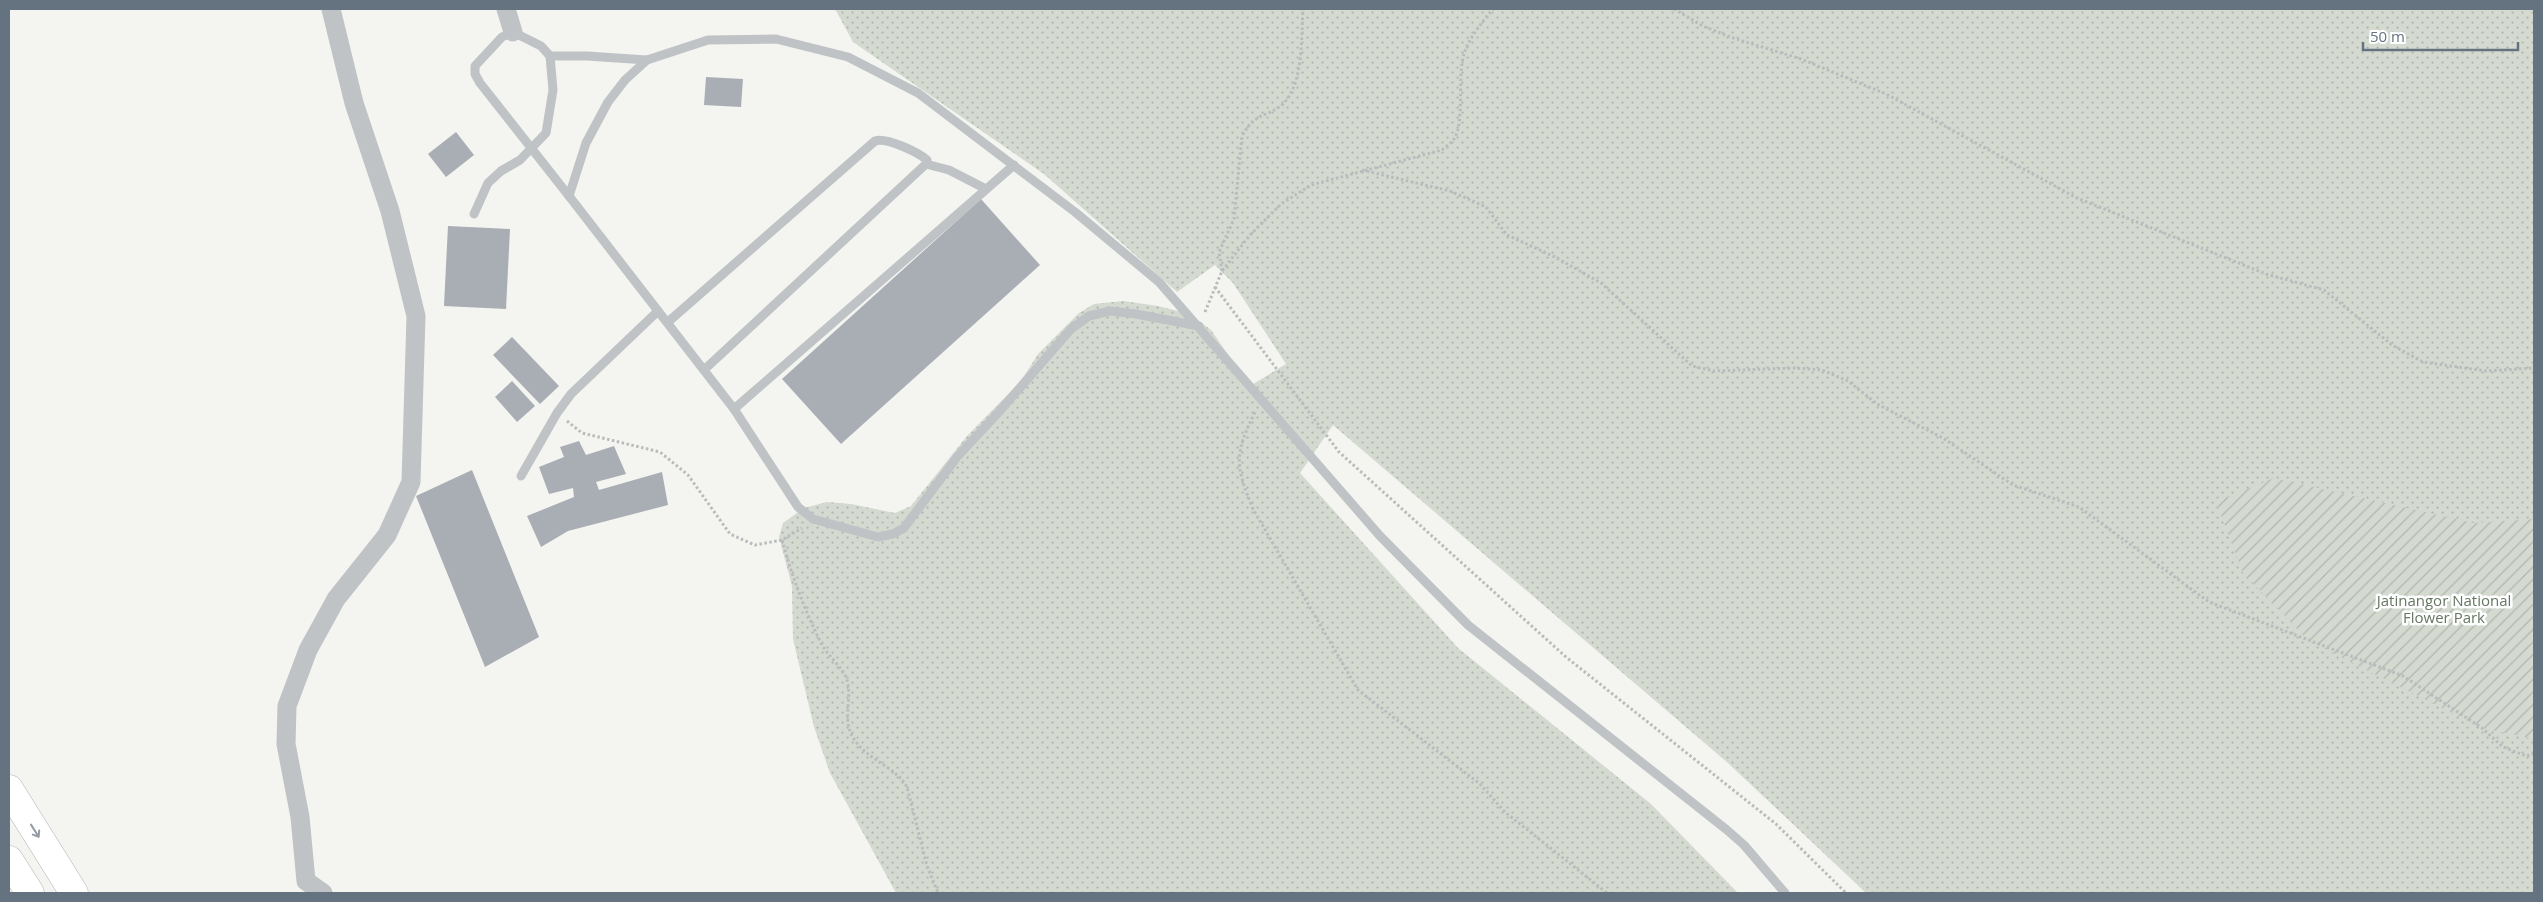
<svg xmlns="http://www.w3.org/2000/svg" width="2543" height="902" viewBox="0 0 2543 902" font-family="'Open Sans',sans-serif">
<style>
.grass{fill:url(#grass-dots)}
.garden{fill:url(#garden-furrows)}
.building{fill:#a8aeb4}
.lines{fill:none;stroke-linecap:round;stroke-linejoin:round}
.highway-casing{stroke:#b2b5b8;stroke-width:29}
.path{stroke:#b9bbbd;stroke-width:3;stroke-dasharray:2.5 2.5;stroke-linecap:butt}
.lane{stroke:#bfc3c6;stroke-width:9}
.street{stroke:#bfc3c6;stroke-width:19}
.highway{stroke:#fff;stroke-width:28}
.oneway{stroke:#939ca5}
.labels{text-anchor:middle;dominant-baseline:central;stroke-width:5;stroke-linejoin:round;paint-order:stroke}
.park-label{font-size:15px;fill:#667763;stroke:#fff}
</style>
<defs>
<pattern id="grass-dots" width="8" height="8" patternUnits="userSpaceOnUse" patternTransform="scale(1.25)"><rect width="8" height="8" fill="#d5dad1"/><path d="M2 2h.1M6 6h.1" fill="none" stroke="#b0b5af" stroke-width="1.8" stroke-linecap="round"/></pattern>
<pattern id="garden-furrows" width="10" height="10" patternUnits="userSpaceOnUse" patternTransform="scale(1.25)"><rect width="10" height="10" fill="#d5dad1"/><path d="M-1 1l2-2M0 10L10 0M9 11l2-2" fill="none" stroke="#b0b5af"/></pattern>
</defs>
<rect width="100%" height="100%" fill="#f4f4f0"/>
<polygon class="grass" points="835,9 2534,9 2534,893 1866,893 1728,763 1333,425 1300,473 1458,648 1651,804 1738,893 896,893 830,773 814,727 793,639 792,586 779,537 783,523 804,508 827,502 851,504 895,513 911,506 967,436 1021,381 1038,354 1079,313 1094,304 1123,301 1158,306 1190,314 1211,330 1250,386 1286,364 1233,283 1215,265 1177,292 1044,174 853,42"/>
<polygon class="garden" points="2274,478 2474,523 2534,519 2534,739 2482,728 2309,641 2243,573 2216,502"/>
<g class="building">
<polygon points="706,77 743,79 741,107 704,105"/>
<polygon points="456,132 474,155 446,177 428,154"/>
<polygon points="981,199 1040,265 841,444 782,379"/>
<polygon points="448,226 510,229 506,309 444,306"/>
<polygon points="512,337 559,386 540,404 493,355"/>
<polygon points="512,381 535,406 517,422 495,397"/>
<polygon points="579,441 586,455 614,446 626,474 596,482 599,490 662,472 668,505 568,531 541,547 527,516 574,497 573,488 549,494 539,467 564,457 560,447"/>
<polygon points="472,470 539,637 485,667 416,496"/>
</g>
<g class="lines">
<g class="highway-casing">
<g id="highway">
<polyline points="9,789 74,893"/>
<polyline points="9,860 30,893"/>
</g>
</g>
<g class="path">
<polyline points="1674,9 1703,26 1730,37 1801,59 1886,94 2077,198 2266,274 2324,290 2392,345 2423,362 2486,371 2534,368"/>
<polyline points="1362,170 1450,191 1486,207 1507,235 1555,257 1601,283 1692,366 1714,371 1795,368 1822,370 1848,381 1877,404 1943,438 2013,485 2079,507 2209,602 2403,676 2482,728 2503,747 2526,756 2534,754"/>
<path d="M1222 271 1219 252 1234 219 1242 136C1255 111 1270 117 1284 103 1304 81 1301 37 1303 9"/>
<polyline points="1215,287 1339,452 1566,657 1776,824 1846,893"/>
<path d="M1205 312 1222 271 1250 235 1281 204 1311 185 1442 150C1445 147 1452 143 1454 139 1465 122 1457 77 1464 54 1469 38 1482 22 1493 9"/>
<path d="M1255 412C1234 455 1235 465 1253 509L1358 690 1480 784 1505 812 1607 893"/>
<polyline points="567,421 582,433 660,452 688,475 730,534 755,545 782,540 802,528"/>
<path d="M782 540C792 576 804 609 821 643 826 654 844 669 847 680 853 700 841 720 854 739 867 760 895 766 907 787L927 866 938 893"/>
</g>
<g class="lane">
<polyline points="926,164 949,170 986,189"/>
<polyline points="569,196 480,83 475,74 475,66 502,37 513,32 541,46 550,56 587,56 647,60"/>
<polyline points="474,214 488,183 501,171 520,160 546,133 553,90 550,56"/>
<path d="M668 322 875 141C886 137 918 152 927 160L926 164 705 369"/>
<polyline points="1199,326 1136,314 1110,311 1089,316 1071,329 998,413 957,457 904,528 893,534 878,537 813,519 798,507 734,409 569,196 586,143 608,102 625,80 647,60 708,40 776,39 848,57 918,93 1075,212 1159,282 1380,536 1468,625 1727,830 1744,845 1785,893"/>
<polyline points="734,409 1014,165"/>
<polyline points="521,476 557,413 571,394 658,311"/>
</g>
<g class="street">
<polyline points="506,9 513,32"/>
<polyline points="323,893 306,881 300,817 286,744 287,706 308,650 336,599 387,535 411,482 416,316 390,211 354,103 331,9"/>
</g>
<use href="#highway" class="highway"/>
</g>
<defs><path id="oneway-shaft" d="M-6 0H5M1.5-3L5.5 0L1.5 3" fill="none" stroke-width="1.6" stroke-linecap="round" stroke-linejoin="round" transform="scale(1.25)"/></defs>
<use class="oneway" href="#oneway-shaft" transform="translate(35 831) rotate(58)"/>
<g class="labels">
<g class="park-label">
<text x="2444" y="600">Jatinangor National<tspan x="2444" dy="17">Flower Park</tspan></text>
</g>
</g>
<rect width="2543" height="902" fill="none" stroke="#65727f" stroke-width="20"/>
<path d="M2363 42v8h155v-8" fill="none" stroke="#65727f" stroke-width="2.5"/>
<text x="2370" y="42" font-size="15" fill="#65727f" stroke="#ffffff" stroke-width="4" paint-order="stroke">50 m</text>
</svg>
